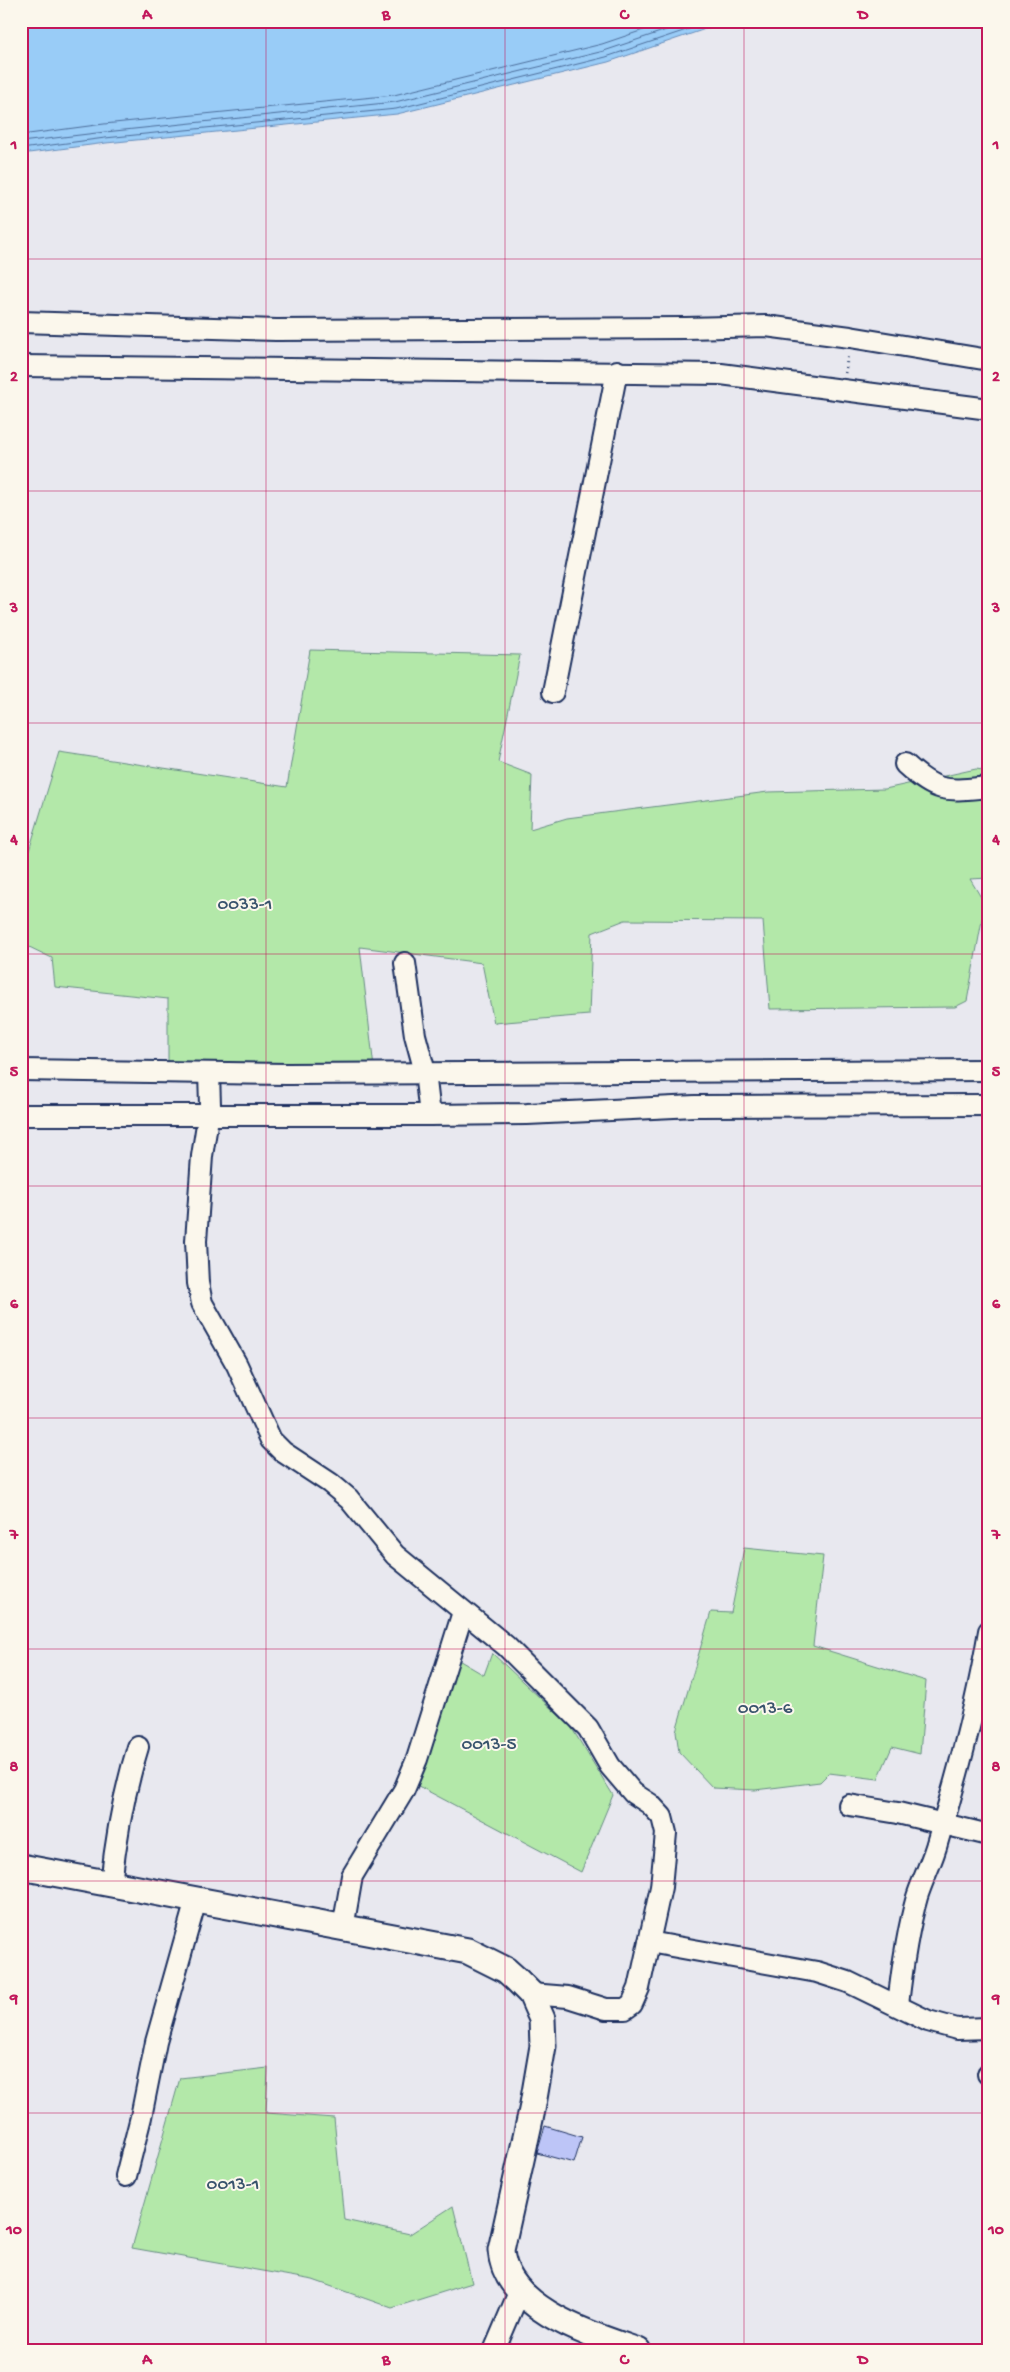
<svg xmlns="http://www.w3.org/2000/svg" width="1010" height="2372" viewBox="0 0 1010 2372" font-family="'Gochi Hand',sans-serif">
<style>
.green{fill:#b3e8a9;stroke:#678c84}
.water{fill:#99ccf7;stroke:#678dba}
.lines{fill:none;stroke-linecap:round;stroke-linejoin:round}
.shore{stroke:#4d6e9b;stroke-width:1}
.building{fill:#bdc5f7;stroke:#1b2f5e}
.minor-casing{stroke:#1b2f5e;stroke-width:24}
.major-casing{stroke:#1b2f5e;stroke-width:29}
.path{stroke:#1b2f5e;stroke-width:3;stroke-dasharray:1 4;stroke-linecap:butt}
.minor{stroke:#fbf7ec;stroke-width:20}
.major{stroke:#fbf7ec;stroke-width:25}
.grid{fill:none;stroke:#c2185b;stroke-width:1;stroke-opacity:0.55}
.labels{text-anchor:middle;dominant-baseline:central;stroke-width:4;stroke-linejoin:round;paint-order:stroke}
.park-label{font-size:19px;fill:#39546d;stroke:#fbf7ec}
.neatline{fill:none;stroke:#c2185b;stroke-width:2}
.grid-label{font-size:16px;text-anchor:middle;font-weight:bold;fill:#c2185b}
</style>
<rect width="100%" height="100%" fill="#e8e8ef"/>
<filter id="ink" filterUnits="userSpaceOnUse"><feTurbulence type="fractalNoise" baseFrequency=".02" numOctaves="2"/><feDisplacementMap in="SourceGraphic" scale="10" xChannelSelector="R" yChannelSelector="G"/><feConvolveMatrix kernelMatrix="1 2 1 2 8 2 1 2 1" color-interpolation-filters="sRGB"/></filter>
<g filter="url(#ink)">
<g class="green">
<polygon points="310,650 520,655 498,762 532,775 530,829 567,818 768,792 885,789 976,769 989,771 989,878 970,879 985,904 967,1001 955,1007 770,1009 763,921 625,920 592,933 589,1015 494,1023 482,963 360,947 374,1068 168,1071 168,999 55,987 52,958 21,943 21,877 59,752 287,787"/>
<polygon points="744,1548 823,1556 813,1646 926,1681 920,1754 892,1747 878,1779 829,1773 820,1782 755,1790 713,1788 679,1752 676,1731 711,1612 731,1613"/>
<polygon points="445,1652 484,1675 492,1653 571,1727 613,1795 581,1872 405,1779"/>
<polygon points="268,2068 266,2113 334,2118 344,2220 410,2234 453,2206 472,2283 392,2308 313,2280 132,2248 180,2078"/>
</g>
<polygon class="water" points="21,21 729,21 608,62 397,114 106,143 21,154"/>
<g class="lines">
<g class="shore">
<polyline points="21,135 104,124 394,95 602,44 670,21"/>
<polyline points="21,142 105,132 395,102 604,51 693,21"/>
<polyline points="21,149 105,138 396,109 606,57 713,21"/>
</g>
</g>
<polygon class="building" points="545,2126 582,2137 574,2163 537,2153"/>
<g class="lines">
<g class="minor-casing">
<g id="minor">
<polyline points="21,322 276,330 686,328 766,326 850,337 989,360"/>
<polyline points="21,366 721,374 989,409"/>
<polyline points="553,692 617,371"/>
<path d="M905 764C938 794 946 791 989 787"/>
<polyline points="405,963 415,1035 425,1072 430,1115"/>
<polyline points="21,1070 287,1074 989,1070"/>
<polyline points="209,1073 210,1105 202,1156 196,1241 198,1283 202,1303 237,1365 271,1440 283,1452 330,1483 349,1499 395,1555 506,1646 588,1728 610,1766 633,1793 650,1804 662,1817 666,1833 661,1887 639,1988 632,2004 625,2009 606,2009 568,1997 531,1994"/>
<polyline points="21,1115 430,1115 527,1114 695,1106 989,1105"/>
<polyline points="849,1805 898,1813 989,1835"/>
<path d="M111 1884C116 1837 124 1792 138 1747"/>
<polyline points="343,1928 352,1876 404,1790 417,1759 463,1612"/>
<polyline points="649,1942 817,1972 848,1982 928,2021 957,2029 989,2028"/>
<path d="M898 2005C902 1969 907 1932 917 1897 923 1878 933 1860 938 1840 959 1771 977 1702 989 1631"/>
<polyline points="988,2074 989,2074"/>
<polyline points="126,2176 141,2117 156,2042 196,1900"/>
<polyline points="494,2351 520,2290"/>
</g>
</g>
<g class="major-casing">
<path id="major" d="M21 1867 468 1951 506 1970 516 1979 531 1994 542 2019 543 2046 532 2110 501 2250C505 2309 592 2335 638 2351"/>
</g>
<polyline class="path" points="845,373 848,354"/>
<use href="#minor" class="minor"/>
<use href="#major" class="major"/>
</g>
</g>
<path class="grid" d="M266 21V2351M505 21V2351M744 21V2351M21 259H989M21 491H989M21 723H989M21 954H989M21 1186H989M21 1418H989M21 1649H989M21 1881H989M21 2113H989"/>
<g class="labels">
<g class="park-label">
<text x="245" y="905">0033-1</text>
<text x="765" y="1709">0013-6</text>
<text x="489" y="1745">0013-5</text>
<text x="233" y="2185">0013-1</text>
</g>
</g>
<rect width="1010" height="2372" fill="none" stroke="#fbf7ec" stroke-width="55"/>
<rect x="28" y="28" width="954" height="2316" class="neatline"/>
<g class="grid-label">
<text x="147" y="19">A</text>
<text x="386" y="19">B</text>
<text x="624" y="19">C</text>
<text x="863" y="19">D</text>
<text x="14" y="149">1</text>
<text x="996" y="149">1</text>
<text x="14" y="381">2</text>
<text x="996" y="381">2</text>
<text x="14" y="612">3</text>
<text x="996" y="612">3</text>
<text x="14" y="844">4</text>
<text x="996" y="844">4</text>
<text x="14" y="1076">5</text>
<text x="996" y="1076">5</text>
<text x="14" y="1308">6</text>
<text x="996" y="1308">6</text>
<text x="14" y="1539">7</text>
<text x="996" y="1539">7</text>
<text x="14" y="1771">8</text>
<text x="996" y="1771">8</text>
<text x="14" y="2003">9</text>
<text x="996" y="2003">9</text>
<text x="14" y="2234">10</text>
<text x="996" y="2234">10</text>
<text x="147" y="2364">A</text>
<text x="386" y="2364">B</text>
<text x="624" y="2364">C</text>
<text x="863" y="2364">D</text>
</g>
</svg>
